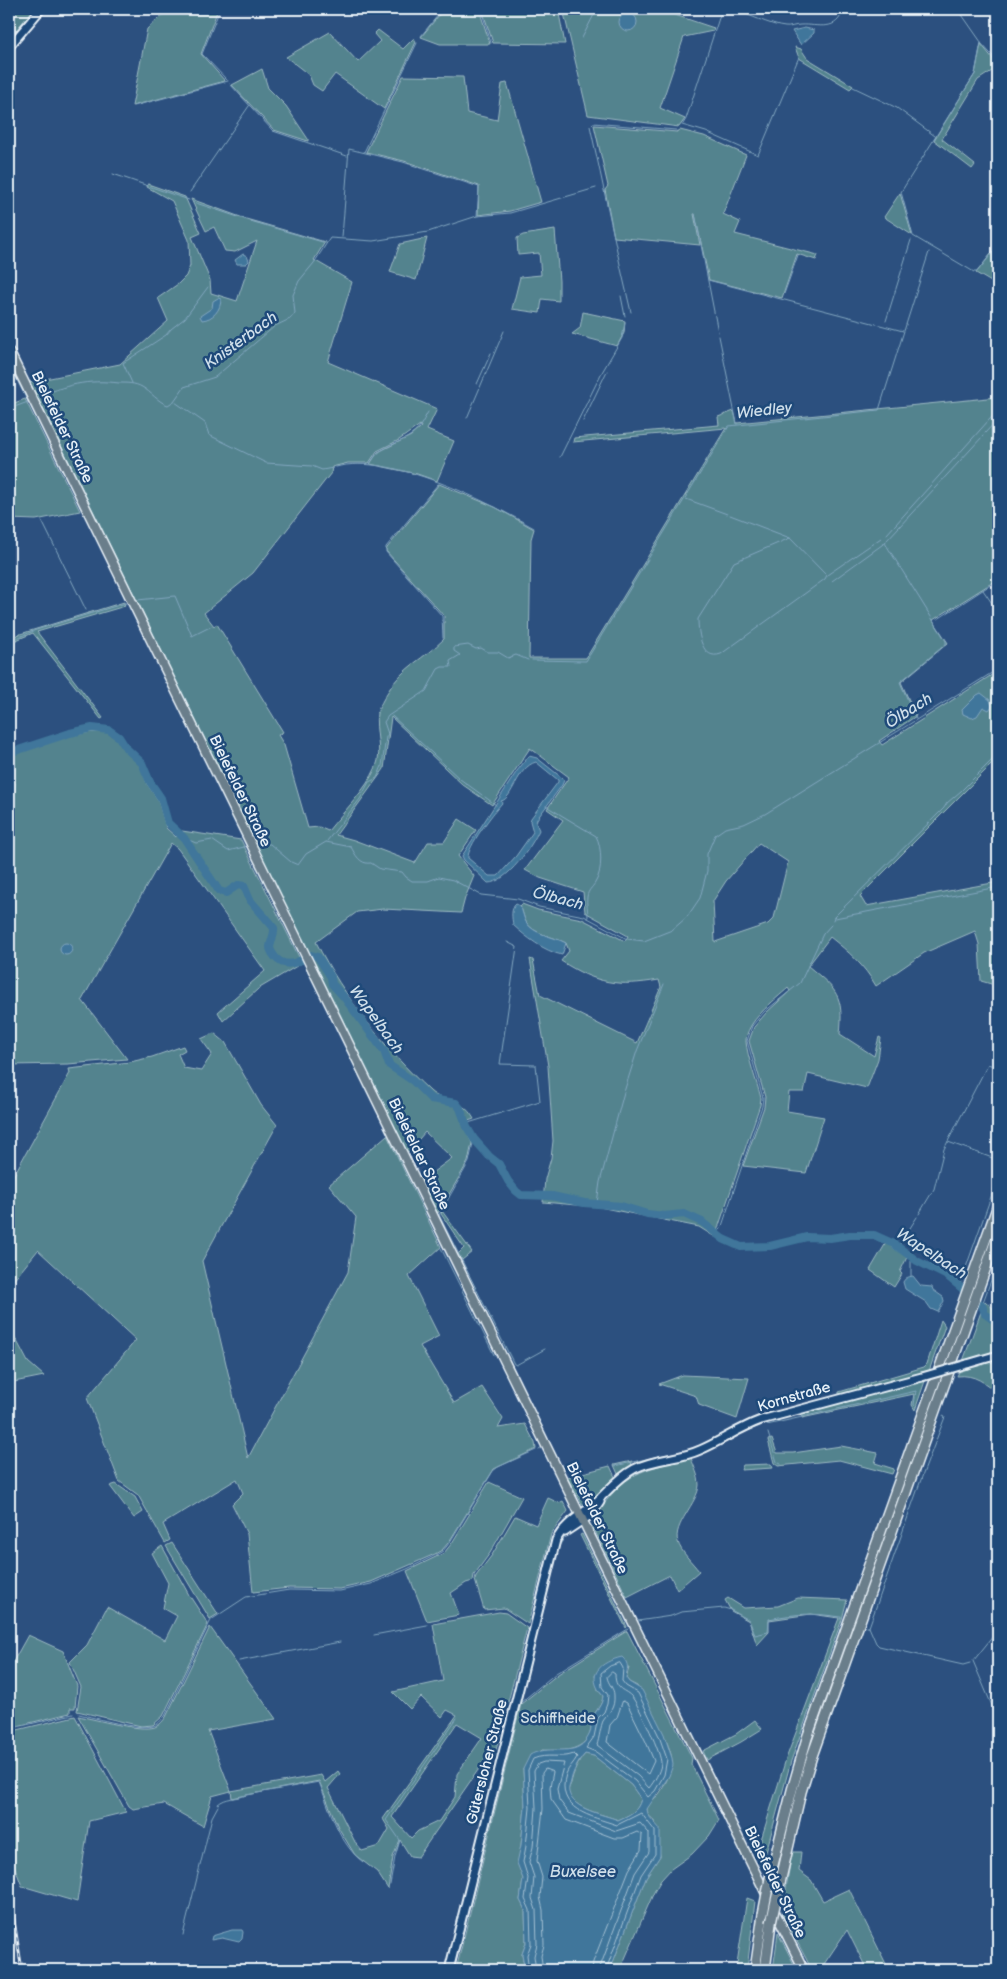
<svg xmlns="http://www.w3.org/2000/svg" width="1007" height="1979" viewBox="0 0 1007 1979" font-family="'Balsamiq Sans',sans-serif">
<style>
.green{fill:#52838e;stroke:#9dbac3;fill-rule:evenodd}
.water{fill:#3f769b;stroke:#83a7c0;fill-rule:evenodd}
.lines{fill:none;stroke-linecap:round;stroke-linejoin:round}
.shore{stroke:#a4c0d3;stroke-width:1}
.stream{stroke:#83a7c0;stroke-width:1}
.river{stroke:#3f769b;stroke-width:8}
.secondary-casing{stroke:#e8f1f8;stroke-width:11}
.primary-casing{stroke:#e8f1f8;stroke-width:11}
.highway-casing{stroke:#e8f1f8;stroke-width:12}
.secondary{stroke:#1f4a7a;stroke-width:7}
.primary{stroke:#6b7e8b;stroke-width:8}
.highway{stroke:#6b7e8b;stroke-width:9}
.rail-casing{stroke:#e8f1f8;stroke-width:3}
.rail{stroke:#1f4a7a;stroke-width:1;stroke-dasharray:4;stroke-linecap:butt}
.secondary-bridge-casing{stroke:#e8f1f8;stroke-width:11;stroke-linecap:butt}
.highway-bridge-casing{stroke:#e8f1f8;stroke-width:12;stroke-linecap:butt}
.secondary-bridge{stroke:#1f4a7a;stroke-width:7}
.highway-bridge{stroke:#6b7e8b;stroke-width:9}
.labels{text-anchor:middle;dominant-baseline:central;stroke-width:5;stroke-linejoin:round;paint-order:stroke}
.street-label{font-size:15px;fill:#e8f1f8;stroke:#1f4a7a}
.park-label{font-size:15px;fill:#d2e0e8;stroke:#1f4a7a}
.water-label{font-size:16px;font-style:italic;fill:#cfdfea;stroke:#1f4a7a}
</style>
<rect width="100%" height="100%" fill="#2c507f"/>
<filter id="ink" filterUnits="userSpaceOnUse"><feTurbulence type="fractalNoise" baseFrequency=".02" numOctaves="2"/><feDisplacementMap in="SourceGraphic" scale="10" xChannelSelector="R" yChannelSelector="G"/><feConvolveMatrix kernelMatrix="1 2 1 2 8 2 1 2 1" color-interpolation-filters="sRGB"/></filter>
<g filter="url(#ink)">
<g class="green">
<polygon points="13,9 34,9 9,38 9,13"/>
<polygon points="169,9 218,9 201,54 225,81 132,106 147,29"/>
<polygon points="444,9 479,9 490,44 440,44 421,37"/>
<polygon points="482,9 558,9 565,44 493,43"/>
<polygon points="563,9 657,9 714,28 713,31 684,37 660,108 685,119 679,127 588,115"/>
<polygon points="378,30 403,49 414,38 416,42 384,109 335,74 322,91 313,85 309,75 286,57 330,32 358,62 380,41 374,34"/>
<polygon points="981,44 998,65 998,72 995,69 978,80 942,139 975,165 972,169 934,140 975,74"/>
<polygon points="795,47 801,49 807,58 853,86 850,89 799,58"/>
<polygon points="262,69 268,88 286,106 308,139 308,141 274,130 232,85"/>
<polygon points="403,76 463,77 467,113 497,120 502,84 507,83 541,202 510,211 478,215 479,186 404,161 366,152"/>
<polygon points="594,125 677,132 680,130 704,136 746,155 723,214 740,222 735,234 818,255 816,260 797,254 782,298 709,280 695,214 694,214 700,245 614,237 605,190 608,186"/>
<path d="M148 184 185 197 201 233 192 237 210 280 211 293 237 301 257 241 235 252 225 251 214 227 206 231 191 199 246 219 325 242 314 260 352 282 328 362 437 409 427 430 454 441 437 481 417 474 370 464 378 452 411 436 421 427 420 425 399 440 377 451 369 463H348L332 467 331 473 253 573 204 613 214 626 217 624 283 732 278 735 284 745 308 828 319 827 328 831C344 811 366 790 376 767 383 750 374 730 377 713 379 707 384 698 387 693 401 668 425 658 444 639V616L386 551 387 548 439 484 495 507 534 529 531 539 529 658H586L726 428 573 442 574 438 719 425 718 417 734 411 737 423 998 397V579L933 620 948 643 901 682 916 716 879 741 882 745 998 671V758L860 896 866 906 998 882V986L981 981 979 944 975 931 924 953 876 986C864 965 849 952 830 937L808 966C837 990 844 995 840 1034L874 1056 879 1037 881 1038 878 1059 867 1088 808 1074 804 1092H789L787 1111 824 1117 806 1173 743 1166 764 1107 765 1097 749 1041 754 1027 766 1013 790 991 788 988C775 1000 745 1022 746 1042 747 1055 757 1083 761 1098L760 1105 715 1237 699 1227 599 1207 543 1202 545 1179 551 1158 553 1141 548 1066 530 959 533 960 540 995 637 1043 661 987 659 980C618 987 597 984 561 961L569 951 566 943C553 936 534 935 526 922 523 917 523 911 520 906L522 904 538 910 582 919 625 941 628 936 585 912 583 892 540 878 525 870 563 820 547 809 569 777 530 748 492 805 463 785 391 717 384 769 336 835 354 840 415 863 428 842H444L459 819 476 830 458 856 474 876 465 898 461 913 383 909 357 912 316 942C344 997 385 1049 430 1091 445 1105 461 1096 474 1119L462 1123 472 1143 468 1162 438 1213 421 1181 452 1158 425 1132 407 1153 30 382 120 364 168 321 158 298 178 284 186 276 190 266 189 240 172 201 147 187ZM759 843 788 862 774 918 768 924 715 942 713 901 726 881Z"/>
<polygon points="900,193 912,235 884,217"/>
<polygon points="555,230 559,281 559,301 542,299 540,313 512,309 520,277 541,275 539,253 518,255 517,238 523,235"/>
<polygon points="427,238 416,280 390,272 400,244"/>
<polygon points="998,245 998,286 976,273"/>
<polygon points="583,312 625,321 624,333 617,346 572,334 580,328"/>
<polygon points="25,399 80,511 36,520 9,519 9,405"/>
<polygon points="124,602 125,606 37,632 103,718 101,719 33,633 9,643 9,639 17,635"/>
<polygon points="91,732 107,732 117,739 124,750 134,757 140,764 147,784 158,800 166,828 176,837 182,831 241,840 302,963 258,989 223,1021 218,1012 265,971 178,849 171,843 82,1000 127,1059 68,1064 9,1065 9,835 15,783 9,781 9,756 70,736"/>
<polygon points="214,1033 225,1042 261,1105 277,1125 202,1261 248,1458 348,1272 356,1217 329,1185 387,1135 441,1247 409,1276 439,1336 420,1346 454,1403 482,1387 503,1419 498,1428 525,1424 535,1443 536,1449 494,1469 449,1542 442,1550 435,1554 371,1582 340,1589 289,1588 253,1592 247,1534 232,1504 243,1493 237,1479 163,1524 170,1540 165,1543 138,1495 119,1481 87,1398 136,1340 38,1250 9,1286 9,1184 70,1073 69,1069 130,1062 152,1057 183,1046 185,1050 178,1054 184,1068 201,1071 212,1054 201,1039"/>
<polygon points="442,1211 472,1252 462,1260 458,1254 464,1248 441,1214"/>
<polygon points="886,1243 907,1257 900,1272 902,1274 894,1287 870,1270"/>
<polygon points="985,1301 998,1313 998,1351 963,1361"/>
<polygon points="941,1320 945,1326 929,1371 839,1395 839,1392 924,1367 927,1364"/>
<polygon points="9,1326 28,1362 44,1376 9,1383"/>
<path d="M998 1359V1393C984 1383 976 1374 957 1376L960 1370Z"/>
<polygon points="683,1375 749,1378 737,1419 699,1405 696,1396 659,1384"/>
<polygon points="925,1381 915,1410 912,1405 914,1394 802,1418 801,1412"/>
<polygon points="772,1439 777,1453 793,1453 841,1446 878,1453 875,1463 894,1469 892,1474 839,1460 778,1466 774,1463 768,1440"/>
<path d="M691 1458C694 1467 699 1476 699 1485 698 1503 672 1525 678 1542 681 1552 692 1562 699 1571L677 1590 670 1575 627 1597 593 1527C591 1520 597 1513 602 1507 627 1470 650 1468 691 1458Z"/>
<polygon points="632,1461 631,1466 618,1474 614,1465"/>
<polygon points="771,1464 773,1468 741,1470 743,1465"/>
<path d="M610 1466 615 1477C606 1485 595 1505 582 1504L567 1477Z"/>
<polygon points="489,1482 522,1497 490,1553 474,1575 473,1581 466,1583 451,1593 459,1615 427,1621 407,1571 444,1553 452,1543"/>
<polygon points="116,1484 135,1497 143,1512 134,1518 110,1486"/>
<polygon points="548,1498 559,1503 563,1501 568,1511 551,1534 528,1624 504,1608 484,1610 475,1580 476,1576 492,1555 515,1516 536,1525"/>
<polygon points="582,1534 627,1627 626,1628 580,1535"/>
<polygon points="172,1543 218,1614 210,1619 166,1546"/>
<polygon points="162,1546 189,1595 208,1624 163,1716 153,1725 141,1726 77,1711 81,1687 70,1662 87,1645 107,1607 165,1640 177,1616 163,1608 168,1583 152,1553"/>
<polygon points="728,1598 744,1608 778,1606 798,1598 847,1600 842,1619 791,1761 762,1867 756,1856 786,1759 839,1618 811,1614 769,1620 769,1632 757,1645 749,1621 731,1611 725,1600"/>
<path d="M499 1612 506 1613 527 1628 494 1757H487L418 1857 410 1856 400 1840 393 1857 388 1889 377 1872 355 1855 338 1827 319 1781 232 1798 231 1791 212 1796 203 1826 164 1804 133 1809 129 1806 78 1716C95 1719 140 1732 155 1727 160 1725 163 1721 166 1717L210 1627 276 1719 208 1731 231 1791 321 1775 325 1782 338 1771 340 1774 328 1788 356 1844 362 1851 379 1846 389 1829 383 1819 457 1715 447 1710 442 1717 421 1697 410 1709 393 1692 443 1681 433 1624ZM457 1723 482 1738 457 1774 455 1797 439 1821 418 1831 411 1838 392 1817Z"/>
<path d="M627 1631 692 1758 691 1764 719 1820 709 1836 692 1854 671 1869 661 1880 654 1892 620 1970H610L646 1877 660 1856 655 1821C652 1818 646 1815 647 1809 648 1802 655 1799 659 1794 664 1787 672 1771 672 1763 673 1744 646 1704 637 1686L629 1682 626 1678 629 1668 595 1675 598 1690 603 1696C602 1706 597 1708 593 1717 590 1723 592 1730 589 1736 579 1753 559 1751 542 1750L523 1769 525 1807 521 1845 518 1863 523 1879 520 1900 525 1910 526 1943 522 1954 525 1970H456L521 1704 558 1674Z"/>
<polygon points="28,1635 63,1651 77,1686 75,1708 70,1708 70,1713 9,1728 9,1669"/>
<polygon points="75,1716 126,1812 89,1821 77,1902 22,1886 14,1865 9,1842 9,1732"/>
<polygon points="755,1720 762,1729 741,1742 707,1760 703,1751 736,1734"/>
<path d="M585 1754 594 1756 631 1785 641 1799C638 1812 629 1815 618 1820 603 1814 575 1810 569 1794 567 1789 570 1787 571 1783 573 1773 578 1762 585 1754Z"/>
<polygon points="792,1852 801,1852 799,1871 811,1880 823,1901 849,1889 889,1970 867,1970 847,1930 820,1970 812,1970 782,1913"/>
<polygon points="747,1898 755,1901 747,1970 736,1970"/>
<polygon points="778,1933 797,1970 773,1970"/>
</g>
<g class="water">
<circle cx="628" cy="22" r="9"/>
<polygon points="805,28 814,30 814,33 801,45 792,31"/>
<polygon points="243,254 247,256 249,261 246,264 237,264 235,260"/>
<path d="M218 298 221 299C221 310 213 319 202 320L200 316 212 308 213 301Z"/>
<polygon points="981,693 990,700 992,706 989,710 983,707 977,716 972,718 963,714 962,710 977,695"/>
<path d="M529 756 537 758 561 777 564 780 562 785 537 819 536 823 539 830C532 846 507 883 488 883L464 860 462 856 517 771ZM536 762 558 780V782L531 818 530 821 533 832 516 856 498 876H489L468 858C467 847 493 813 502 803L501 801C513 799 517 767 536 762Z"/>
<path d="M516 904 520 906C523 911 523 917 526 922 534 935 553 936 566 943L562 955C544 951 526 937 513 925 512 918 510 909 516 904Z"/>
<circle cx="66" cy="949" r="6"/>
<path d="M913 1276 921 1286 932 1287 933 1290 943 1297 944 1301 938 1312 931 1309 926 1302 905 1289 903 1282C906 1277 908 1277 913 1276Z"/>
<path d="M622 1657C630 1664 627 1669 626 1678L629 1682 642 1690 664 1734 672 1758 673 1765 669 1776 647 1809 648 1815 660 1829V1856L646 1877 610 1970H525L522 1954 526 1943 525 1910 520 1900 523 1879 517 1863 521 1845 525 1807 523 1769 530 1755C533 1753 537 1752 541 1751 558 1747 579 1757 589 1735 592 1730 590 1725 592 1720 595 1710 602 1707 603 1696 585 1675 600 1662 622 1657ZM585 1754 594 1756 631 1785 641 1799C638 1812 629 1815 618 1820 603 1814 573 1810 569 1792 568 1788 570 1785 571 1781 572 1773 579 1760 585 1754Z"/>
<polygon points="232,1930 242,1930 243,1932 242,1939 239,1942 222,1938 211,1940 212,1936"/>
</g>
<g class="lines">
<g class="shore">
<polygon points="620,1663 623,1668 622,1681 626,1686 638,1693 659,1736 667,1759 664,1775 655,1791 648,1797 635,1781 612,1764 596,1752 586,1748 594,1737 598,1718 604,1712 607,1704 608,1695 602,1687 601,1673 610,1666"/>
<path d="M612 1672 615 1674C615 1693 627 1688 634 1700 640 1709 662 1754 661 1764 660 1772 654 1782 649 1788L638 1776 597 1745C599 1739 601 1725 603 1721 609 1712 615 1709 614 1695 614 1688 608 1684 607 1677Z"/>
<polygon points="623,1701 627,1703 646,1742 654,1761 648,1774 607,1742 610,1725 617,1717"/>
<path d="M529 1970 527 1955 531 1944 530 1910 525 1899 528 1878 523 1862 526 1846 530 1808 528 1770 533 1759C547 1753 561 1759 574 1754L577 1757C574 1763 568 1768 566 1774 555 1810 591 1816 617 1825L641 1813 655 1831V1854L641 1875 606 1970"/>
<polyline points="536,1970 534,1956 537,1944 536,1910 532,1898 534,1877 529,1862 533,1847 536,1808 534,1771 538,1764 544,1762 564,1763 557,1789 559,1800 569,1813 616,1831 640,1823 649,1833 649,1852 635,1873 599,1970"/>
<polyline points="543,1970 541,1956 544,1945 543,1910 540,1897 542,1877 537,1861 543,1809 542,1773 545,1769 553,1772 550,1787 551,1799 566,1820 614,1838 623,1838 637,1832 642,1835 641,1850 629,1870 593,1962 592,1970"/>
</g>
<g class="stream">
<polyline points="220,9 202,54 227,80"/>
<polyline points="481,9 491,43"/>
<path d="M732 9C745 13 772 26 785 27 789 28 795 25 800 25 818 24 838 33 843 9"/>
<polyline points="958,9 981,42 975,74 901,192 913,236 974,272 977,272 998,246"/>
<polyline points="421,36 443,9"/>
<polyline points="582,38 597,9"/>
<polyline points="981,43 998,62"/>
<polyline points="230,84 273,131 347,156"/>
<polyline points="853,87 897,108 935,136"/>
<polyline points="134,106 228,81"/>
<polyline points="683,124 686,119 722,9"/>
<polyline points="682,125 706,132 758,155 799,57"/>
<polyline points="364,152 417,43"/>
<polyline points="113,174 189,200"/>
<polyline points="190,192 249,106"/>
<polyline points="193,202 247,220 326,243"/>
<polyline points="695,214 718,332"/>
<polyline points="342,237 349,149 403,162 479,187 477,216"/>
<polyline points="708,280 903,331"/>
<polyline points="784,294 798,255"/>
<polyline points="621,296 625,316"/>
<path d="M631 312C616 250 604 188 590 126L593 123 676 130"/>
<polyline points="886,321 911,240"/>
<polyline points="719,336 737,424"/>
<polyline points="9,364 28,402"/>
<polyline points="132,383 123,363 166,335 171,329 185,318 208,287"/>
<polyline points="477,384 491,353"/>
<path d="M36 398C65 385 87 379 119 383 127 383 135 383 142 387 151 392 158 402 168 405L174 401 184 387 215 377 275 326 290 319 295 313 293 295 299 281 314 263 330 238 373 241 428 232 477 216 510 213 596 188"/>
<polyline points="175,402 205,423 209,435 266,463 312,466 322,470 333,468"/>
<polyline points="9,409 28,402"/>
<polyline points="467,418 504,331"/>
<polyline points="583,421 607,371"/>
<polyline points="985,433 998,419"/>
<polyline points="560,457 601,374 622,338 625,323"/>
<path d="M370 464C381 441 406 446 420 426 423 422 425 417 428 412"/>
<path d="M336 467C391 452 486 501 534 528"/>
<polyline points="438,484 386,547 386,552 442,616 443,638"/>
<polyline points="686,499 727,514"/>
<polyline points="730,515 790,538 826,575"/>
<polyline points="42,521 86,610"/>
<polyline points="887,534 998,410"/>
<path d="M790 538 734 562 698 619C698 634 702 661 721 654L825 579 827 575 881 538"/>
<polyline points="887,540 983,436"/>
<polyline points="885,543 946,641 946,644 900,682 916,719"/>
<polyline points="832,581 886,542"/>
<polyline points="983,590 998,612"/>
<polyline points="138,600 175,596 192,636 212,626"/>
<polyline points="9,619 15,632"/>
<polyline points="938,619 998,580"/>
<polyline points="9,641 36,630 126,603"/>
<polyline points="532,660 586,661 729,426 879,410 929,252"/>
<polyline points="392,716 460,779 482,795"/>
<polyline points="485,797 496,805"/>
<path d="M546 806 596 836C602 847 603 871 595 883 592 888 588 890 587 897 586 903 588 910 588 917"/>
<polyline points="184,838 196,843 212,840 228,851 248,846"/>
<polyline points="327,841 360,799 369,782 377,778 382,766 386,737 388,734 384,722 388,716 426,691 438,669 442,667 451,667 450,661 460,655 454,651 454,647 468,645 476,649 481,648 488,652 498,652 508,658 516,655 528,660"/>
<path d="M254 843 270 844 291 862 298 865 306 854 326 842 351 847C355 854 360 865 371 863L380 869 402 872 406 877 412 881H428L439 877 453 880 481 895 518 899 539 907 584 916 627 939 644 941 672 930 687 917 700 898 707 871V854L715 835 725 828 744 824 765 814 998 669"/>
<polyline points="835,918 998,887"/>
<polyline points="833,920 834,917 944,808 947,803 961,791 998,754"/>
<polyline points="996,1066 998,1057"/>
<polyline points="465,1124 540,1101 536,1065 500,1064 517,947 507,942"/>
<polyline points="474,1139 469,1162 439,1215 514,1364 516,1365 545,1349"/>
<polyline points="948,1142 998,1160"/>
<polyline points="597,1203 600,1182 624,1092 637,1051 664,984"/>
<polyline points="919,1214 934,1189 944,1149 988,1064 998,1068"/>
<polyline points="717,1233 722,1226 762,1106 763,1098 747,1041 752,1026 764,1012 800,983 823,934 831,925"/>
<polyline points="898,1247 917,1217"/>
<polyline points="441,1248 494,1355"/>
<polyline points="911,1257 911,1276"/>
<polyline points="959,1287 998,1177"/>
<polyline points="982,1305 998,1261"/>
<polyline points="745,1422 797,1406"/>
<polyline points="767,1425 916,1391 914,1405 916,1407"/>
<polyline points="768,1433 777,1462 781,1464"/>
<polyline points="539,1449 542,1447"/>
<polyline points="690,1449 697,1448 735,1427"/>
<polyline points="706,1451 735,1436 760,1426"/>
<polyline points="615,1466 686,1450"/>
<polyline points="593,1530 635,1617"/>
<path d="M638 1621 671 1616 681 1612 724 1608 731 1610 749 1620 755 1635 768 1632 769 1619C798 1613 813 1613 841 1617L840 1620"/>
<polyline points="531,1625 552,1539 560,1527 568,1518"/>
<polyline points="867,1627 869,1627 876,1643 879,1646 963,1665 970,1663"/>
<polyline points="869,1627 923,1474 945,1417 943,1416"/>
<polyline points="374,1635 427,1625"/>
<polyline points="537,1635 559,1546 567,1534"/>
<polyline points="974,1660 998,1630"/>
<polyline points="239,1661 340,1642"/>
<polyline points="973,1661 993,1708"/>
<polyline points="520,1703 556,1673 628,1629"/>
<polyline points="995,1712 998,1726"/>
<path d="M79 1714C96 1718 137 1730 153 1726 158 1725 161 1720 165 1716L211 1620 246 1597 289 1590 340 1591 371 1584 407 1569 436 1555 443 1551 450 1542 493 1471 498 1467 536 1450"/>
<polyline points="9,1729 73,1714"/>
<path d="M218 1804C226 1797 236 1799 246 1795L319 1782C330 1810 339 1844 363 1862"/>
<polyline points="472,1863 529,1631"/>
<polyline points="390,1885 395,1857 400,1840 386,1820 457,1718"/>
<polyline points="183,1935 212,1817 218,1806"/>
<polyline points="453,1936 461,1906"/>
<polyline points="454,1970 535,1642"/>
</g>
<path class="river" d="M9 753 70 733 92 728 109 730 119 737 126 748 142 763 150 782 161 798 168 823 184 838 219 891 226 893 238 885 244 886 250 900 274 928C275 935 271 940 270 947 270 951 273 954 275 957 286 970 300 961 311 955L318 957 331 977 332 984 344 997 384 1051 389 1065 413 1081 431 1099 456 1103 460 1108 467 1127 474 1139 489 1156 499 1164 508 1181 516 1191 521 1195 552 1196 584 1203 621 1206 647 1214 664 1216 684 1214 702 1222 723 1239 741 1247 770 1246 807 1237 830 1238 850 1235H874L894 1244 917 1261 947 1276 982 1305 985 1314 998 1323"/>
<g class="secondary-casing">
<g id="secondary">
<polyline points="9,47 41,9"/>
<polyline points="967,1364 998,1355"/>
<polyline points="565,1532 592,1514 600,1502"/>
<path d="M449 1970 556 1540C566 1522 582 1515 597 1501 609 1490 619 1477 634 1469 654 1458 679 1460 700 1450 721 1441 739 1428 761 1420L922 1377"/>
</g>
</g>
<g class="primary-casing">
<g id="primary">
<polyline points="9,351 768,1898"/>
<polyline points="773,1908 804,1970"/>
</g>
</g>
<g class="highway-casing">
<g id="highway">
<polyline points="771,1873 792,1790 807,1738 998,1205"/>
<polyline points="777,1896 801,1792 812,1756 998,1234"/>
<polyline points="755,1970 763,1914"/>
<polyline points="765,1970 771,1923"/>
</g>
</g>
<use href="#secondary" class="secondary"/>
<use href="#primary" class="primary"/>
<use href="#highway" class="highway"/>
<g class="rail-casing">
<g id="rail">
<polyline points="9,1890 22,1970"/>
<polyline points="9,1939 14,1970"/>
</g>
</g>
<use href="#rail" class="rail"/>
<g class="secondary-bridge-casing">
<polyline id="secondary-bridge" points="922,1377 967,1364"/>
</g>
<g class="highway-bridge-casing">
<g id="highway-bridge">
<polyline points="763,1914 771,1873"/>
<polyline points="771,1923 777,1896"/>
</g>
</g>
<use href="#secondary-bridge" class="secondary-bridge"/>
<use href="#highway-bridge" class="highway-bridge"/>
</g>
</g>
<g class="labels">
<g class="street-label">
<text transform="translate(62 427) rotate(64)">Bielefelder Straße</text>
<text transform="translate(240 791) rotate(64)">Bielefelder Straße</text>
<text transform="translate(419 1154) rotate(64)">Bielefelder Straße</text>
<text transform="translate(794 1397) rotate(-16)">Kornstraße</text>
<text transform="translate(597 1518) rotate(64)">Bielefelder Straße</text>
<text transform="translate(487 1762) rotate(-76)">Gütersloher Straße</text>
<text transform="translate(775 1882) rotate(64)">Bielefelder Straße</text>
</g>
<g class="park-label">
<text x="558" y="1718">Schiffheide</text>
</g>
<g class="water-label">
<text transform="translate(241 341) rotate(-36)">Knisterbach</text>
<text transform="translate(764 411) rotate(-6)">Wiedley</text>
<text transform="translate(909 711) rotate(-32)">Ölbach</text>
<text transform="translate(558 899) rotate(15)">Ölbach</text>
<text transform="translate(376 1020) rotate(54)">Wapelbach</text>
<text transform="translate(931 1254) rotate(33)">Wapelbach</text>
<text x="583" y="1872">Buxelsee</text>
</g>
</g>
<rect width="1007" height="1979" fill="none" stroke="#1f4a7a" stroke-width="30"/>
<rect x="15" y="15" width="977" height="1949" fill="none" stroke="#e8f1f8" stroke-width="2" filter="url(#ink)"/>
</svg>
